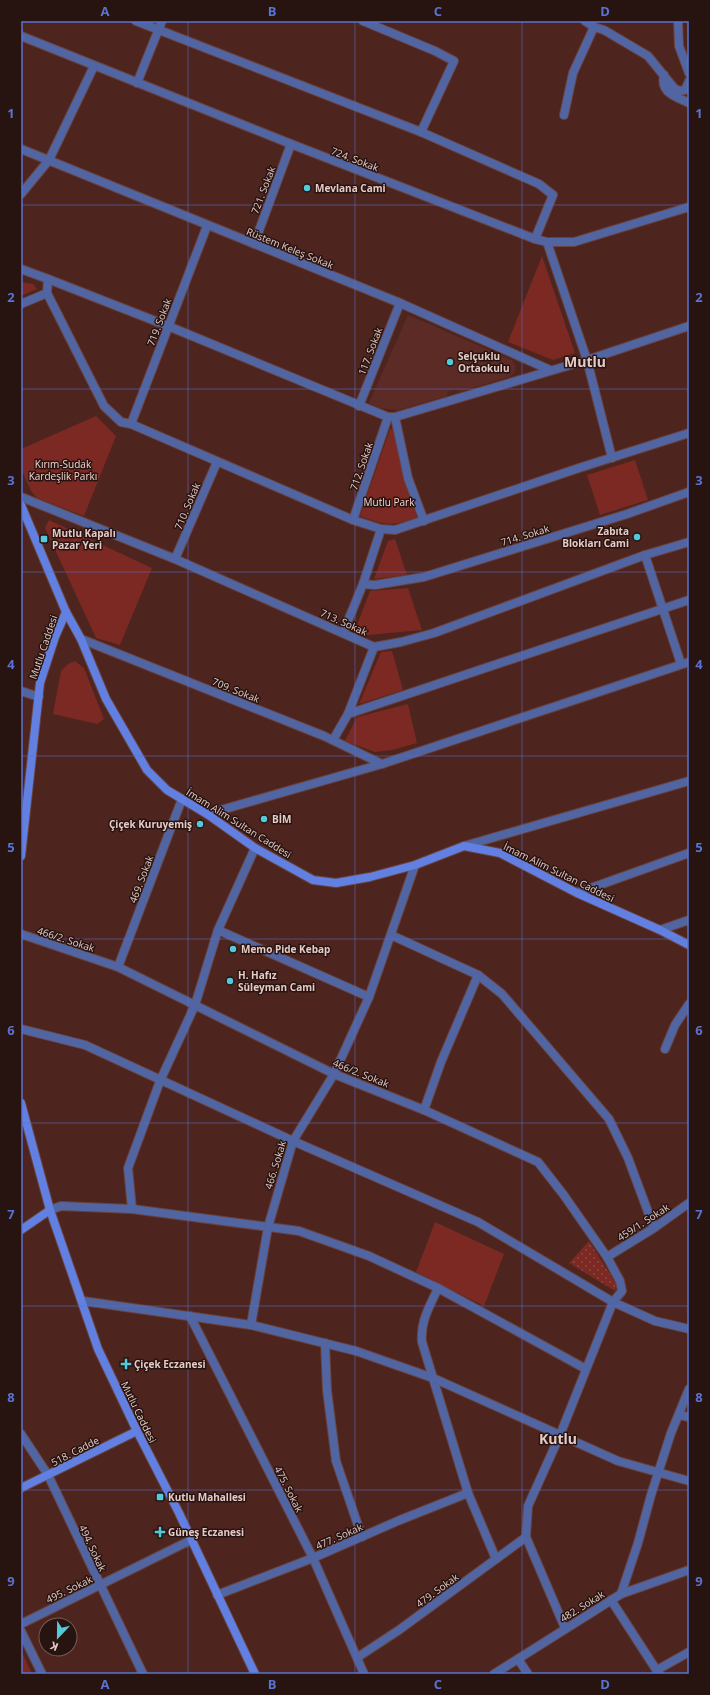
<svg xmlns="http://www.w3.org/2000/svg" width="710" height="1695" viewBox="0 0 710 1695" font-family="'Open Sans',sans-serif">
<style>
.built{fill:#5d2b25}
.grass{fill:url(#grass-dots)}
.park{fill:#7b2922}
.lines{fill:none;stroke-linecap:round;stroke-linejoin:round}
.street-casing{stroke:#69423d;stroke-width:10}
.secondary-casing{stroke:#69423d;stroke-width:10}
.street{stroke:#5165a2;stroke-width:8}
.secondary{stroke:#6180e1;stroke-width:8}
.grid{fill:none;stroke:#5973d2;stroke-width:1;stroke-opacity:0.55}
.poi-dot{fill:#53cadc;stroke:#271411;stroke-width:1.5}
.labels{text-anchor:middle;dominant-baseline:central;stroke-width:3;stroke-linejoin:round;paint-order:stroke}
.street-label{font-size:10px;fill:#e6cac5;stroke:#271411}
.poi-label{font-size:10px;font-weight:bold;fill:#e6cac5;stroke:#271411;text-anchor:start}
.park-label{font-size:10px;fill:#f6d5d0;stroke:#271411}
.district-label{font-size:14px;font-weight:bold;fill:#e6cac5;stroke:#271411}
.neatline{fill:none;stroke:#5973d2;stroke-width:1.5}
.grid-label{font-size:13px;text-anchor:middle;font-weight:bold;fill:#5973d2}
</style>
<defs>
<pattern id="grass-dots" width="8" height="8" patternUnits="userSpaceOnUse"><rect width="8" height="8" fill="#7b2922"/><path d="M2 2h.1M6 6h.1" fill="none" stroke="#8e4741" stroke-width="1.8" stroke-linecap="round"/></pattern>
</defs>
<rect width="100%" height="100%" fill="#4e241f"/>
<polygon class="built" points="408,315 512,360 516,367 514,373 509,377 459,392 455,389 448,392 447,396 398,410 379,408 369,403"/>
<polygon class="grass" points="589,1241 617,1285 615,1291 569,1263"/>
<g class="park">
<polygon points="542,256 575,353 553,360 508,342"/>
<polygon points="21,282 33,284 37,289 21,296"/>
<polygon points="96,416 116,436 84,516 37,498 31,491 21,469 21,449"/>
<path d="M395 428 404 475 417 518C390 526 387 526 360 516L390 429Z"/>
<polygon points="635,460 648,500 600,515 587,475"/>
<polygon points="49,520 152,568 120,645 96,638 45,528"/>
<polygon points="395,539 407,575 374,579 388,541"/>
<polygon points="408,588 422,630 368,635 359,632 356,628 370,591"/>
<polygon points="392,651 403,690 359,704 381,652"/>
<polygon points="75,661 84,668 104,719 97,724 53,714 61,671 68,664"/>
<polygon points="408,704 417,743 392,750 375,752 345,741 357,717"/>
<polygon points="435,1222 504,1254 484,1306 416,1272"/>
<polygon points="21,1650 32,1674 21,1674"/>
</g>
<g class="lines">
<g class="street-casing">
<g id="street">
<polyline points="136,21 421,132 539,184 553,195 535,239"/>
<polyline points="363,21 435,51 454,61 421,132"/>
<polyline points="585,21 594,27 604,30 648,56 674,88 679,91 685,90 689,81"/>
<polyline points="678,21 679,46 689,73"/>
<polyline points="21,36 291,144 535,239 547,242 574,242 689,207"/>
<path d="M664 75C660 93 675 96 689 103"/>
<polyline points="137,83 162,21"/>
<polyline points="564,115 573,73 594,27"/>
<polyline points="21,149 400,303 550,370"/>
<polyline points="21,194 49,160 94,66"/>
<polyline points="547,242 587,360 612,458"/>
<polyline points="254,244 291,144"/>
<polyline points="21,269 48,279 47,293 104,406 121,422 131,424 353,520 381,529 395,530 579,468 689,433"/>
<polyline points="48,279 168,326 388,417 395,417 587,360 689,326"/>
<polyline points="21,304 47,293"/>
<polyline points="359,406 400,303"/>
<polyline points="395,417 408,478 424,521"/>
<polyline points="131,424 207,226"/>
<polyline points="21,497 175,559 374,647 401,642 434,633 645,555 689,542"/>
<polyline points="353,520 388,417"/>
<polyline points="645,555 681,664"/>
<polyline points="175,559 217,462"/>
<polyline points="363,584 375,585 424,577 627,514 689,492"/>
<polyline points="343,633 363,584 381,529"/>
<polyline points="81,639 324,736 382,764"/>
<polyline points="21,691 39,697"/>
<polyline points="348,714 689,600"/>
<polyline points="333,740 348,714 374,647"/>
<polyline points="207,814 382,764 689,662"/>
<polyline points="464,846 689,781"/>
<polyline points="577,893 689,853"/>
<polyline points="218,930 369,997"/>
<polyline points="660,930 689,920"/>
<polyline points="21,934 118,967 334,1074 424,1110 538,1162 563,1194 607,1257 620,1281 622,1291 613,1302 560,1435 528,1506 526,1537 565,1628"/>
<polyline points="391,935 478,975 502,994 609,1119 628,1158 654,1228"/>
<polyline points="118,967 182,799"/>
<polyline points="21,1029 85,1045 293,1141 478,1222 613,1302 655,1321 689,1329"/>
<polyline points="665,1049 675,1025 689,1004"/>
<polyline points="424,1110 441,1062 478,975"/>
<polyline points="132,1209 128,1168 160,1081 195,1005 218,930 255,848"/>
<polyline points="50,1210 61,1206 132,1209 299,1231 369,1256 438,1288 586,1369"/>
<polyline points="607,1257 654,1228 689,1203"/>
<path d="M438 1288C430 1306 420 1321 422 1342L468 1493 496 1559"/>
<polyline points="83,1301 251,1325 268,1227 293,1141 334,1074 369,997 415,865"/>
<polyline points="190,1316 313,1558 364,1674"/>
<polyline points="251,1325 356,1351 433,1378 618,1461 689,1481"/>
<polyline points="325,1343 327,1390 336,1461 362,1537"/>
<polyline points="679,1415 689,1417"/>
<polyline points="21,1434 48,1475 143,1674"/>
<polyline points="621,1594 638,1543 651,1495 671,1433 689,1389"/>
<polyline points="217,1595 313,1558 400,1520 468,1493"/>
<polyline points="611,1600 659,1674"/>
<polyline points="21,1624 191,1540"/>
<polyline points="21,1631 42,1674"/>
<polyline points="358,1657 399,1630 526,1537"/>
<polyline points="518,1659 528,1674"/>
<polyline points="657,1670 689,1652"/>
<polyline points="494,1674 621,1594 689,1570"/>
</g>
</g>
<g class="secondary-casing">
<g id="secondary">
<polyline points="21,505 66,612 81,639 106,699 147,770 167,790 207,814 255,848 313,880 336,883 370,877 415,865 464,846 500,853 577,893 660,930 689,945"/>
<polyline points="21,856 40,683 55,637 66,612"/>
<polyline points="21,1103 50,1210 98,1349 137,1431 179,1513 255,1674"/>
<polyline points="21,1230 50,1210"/>
<polyline points="21,1488 137,1431"/>
</g>
</g>
<use href="#street" class="street"/>
<use href="#secondary" class="secondary"/>
</g>
<path class="grid" d="M188 21V1674M355 21V1674M522 21V1674M21 205H689M21 389H689M21 572H689M21 756H689M21 939H689M21 1123H689M21 1306H689M21 1490H689"/>
<g class="poi-dot">
<circle cx="307" cy="188" r="4"/>
<circle cx="450" cy="362" r="4"/>
<circle cx="637" cy="537" r="4"/>
<rect x="40" y="535" width="8" height="8" rx="2"/>
<circle cx="264" cy="819" r="4"/>
<circle cx="200" cy="824" r="4"/>
<circle cx="233" cy="949" r="4"/>
<circle cx="230" cy="981" r="4"/>
<path d="M124 1358h4v4h4v4h-4v4h-4v-4h-4v-4h4z"/>
<rect x="156" y="1493" width="8" height="8" rx="2"/>
<path d="M158 1526h4v4h4v4h-4v4h-4v-4h-4v-4h4z"/>
</g>
<g class="labels">
<g class="street-label">
<text transform="translate(355 159) rotate(21)">724. Sokak</text>
<text transform="translate(263 190) rotate(-69)">721. Sokak</text>
<text transform="translate(290 248) rotate(22)">Rüstem Keleş Sokak</text>
<text transform="translate(159 322) rotate(-69)">719. Sokak</text>
<text transform="translate(370 351) rotate(-69)">117. Sokak</text>
<text transform="translate(361 466) rotate(-71)">712. Sokak</text>
<text transform="translate(187 506) rotate(-67)">710. Sokak</text>
<text transform="translate(525 535) rotate(-17)">714. Sokak</text>
<text transform="translate(344 622) rotate(24)">713. Sokak</text>
<text transform="translate(43 647) rotate(-71)">Mutlu Caddesi</text>
<text transform="translate(236 690) rotate(22)">709. Sokak</text>
<text transform="translate(239 823) rotate(32)">İmam Alim Sultan Caddesi</text>
<text transform="translate(559 872) rotate(26)">İmam Alim Sultan Caddesi</text>
<text transform="translate(141 879) rotate(-69)">469. Sokak</text>
<text transform="translate(66 939) rotate(18)">466/2. Sokak</text>
<text transform="translate(361 1073) rotate(22)">466/2. Sokak</text>
<text transform="translate(275 1165) rotate(-73)">466. Sokak</text>
<text transform="translate(643 1222) rotate(-33)">459/1. Sokak</text>
<text transform="translate(139 1412) rotate(64)">Mutlu Caddesi</text>
<text transform="translate(75 1451) rotate(-27)">518. Cadde</text>
<text transform="translate(289 1489) rotate(63)">475. Sokak</text>
<text transform="translate(339 1536) rotate(-24)">477. Sokak</text>
<text transform="translate(93 1548) rotate(65)">494. Sokak</text>
<text transform="translate(69 1589) rotate(-26)">495. Sokak</text>
<text transform="translate(437 1590) rotate(-36)">479. Sokak</text>
<text transform="translate(582 1606) rotate(-32)">482. Sokak</text>
</g>
<g class="poi-label">
<text x="315" y="188">Mevlana Cami</text>
<text x="458" y="356">Selçuklu<tspan x="458" dy="12">Ortaokulu</tspan></text>
<text x="629" y="531" text-anchor="end">Zabıta<tspan x="629" dy="12">Blokları Cami</tspan></text>
<text x="52" y="533">Mutlu Kapalı<tspan x="52" dy="12">Pazar Yeri</tspan></text>
<text x="272" y="819">BİM</text>
<text x="192" y="824" text-anchor="end">Çiçek Kuruyemiş</text>
<text x="241" y="949">Memo Pide Kebap</text>
<text x="238" y="975">H. Hafız<tspan x="238" dy="12">Süleyman Cami</tspan></text>
<text x="134" y="1364">Çiçek Eczanesi</text>
<text x="168" y="1497">Kutlu Mahallesi</text>
<text x="168" y="1532">Güneş Eczanesi</text>
</g>
<g class="park-label">
<text x="63" y="464">Kırım-Sudak<tspan x="63" dy="12">Kardeşlik Parkı</tspan></text>
<text x="389" y="502">Mutlu Park</text>
</g>
<g class="district-label">
<text x="585" y="361">Mutlu</text>
<text x="558" y="1438">Kutlu</text>
</g>
</g>
<rect width="710" height="1695" fill="none" stroke="#271411" stroke-width="44"/>
<g transform="translate(58 1637) rotate(202)"><circle r="19" fill="#271411" stroke="#735d59"/>
<path d="M0-3L7 15L0 10L-7 15Z" fill="#53cadc"/>
<text y="-6" font-size="11" font-weight="bold" text-anchor="middle" fill="#e6cac5">K</text>
</g>
<rect x="22" y="22" width="666" height="1651" class="neatline"/>
<g class="grid-label">
<text x="105" y="16">A</text>
<text x="272" y="16">B</text>
<text x="438" y="16">C</text>
<text x="605" y="16">D</text>
<text x="11" y="118">1</text>
<text x="699" y="118">1</text>
<text x="11" y="302">2</text>
<text x="699" y="302">2</text>
<text x="11" y="485">3</text>
<text x="699" y="485">3</text>
<text x="11" y="669">4</text>
<text x="699" y="669">4</text>
<text x="11" y="852">5</text>
<text x="699" y="852">5</text>
<text x="11" y="1035">6</text>
<text x="699" y="1035">6</text>
<text x="11" y="1219">7</text>
<text x="699" y="1219">7</text>
<text x="11" y="1402">8</text>
<text x="699" y="1402">8</text>
<text x="11" y="1586">9</text>
<text x="699" y="1586">9</text>
<text x="105" y="1689">A</text>
<text x="272" y="1689">B</text>
<text x="438" y="1689">C</text>
<text x="605" y="1689">D</text>
</g>
</svg>
